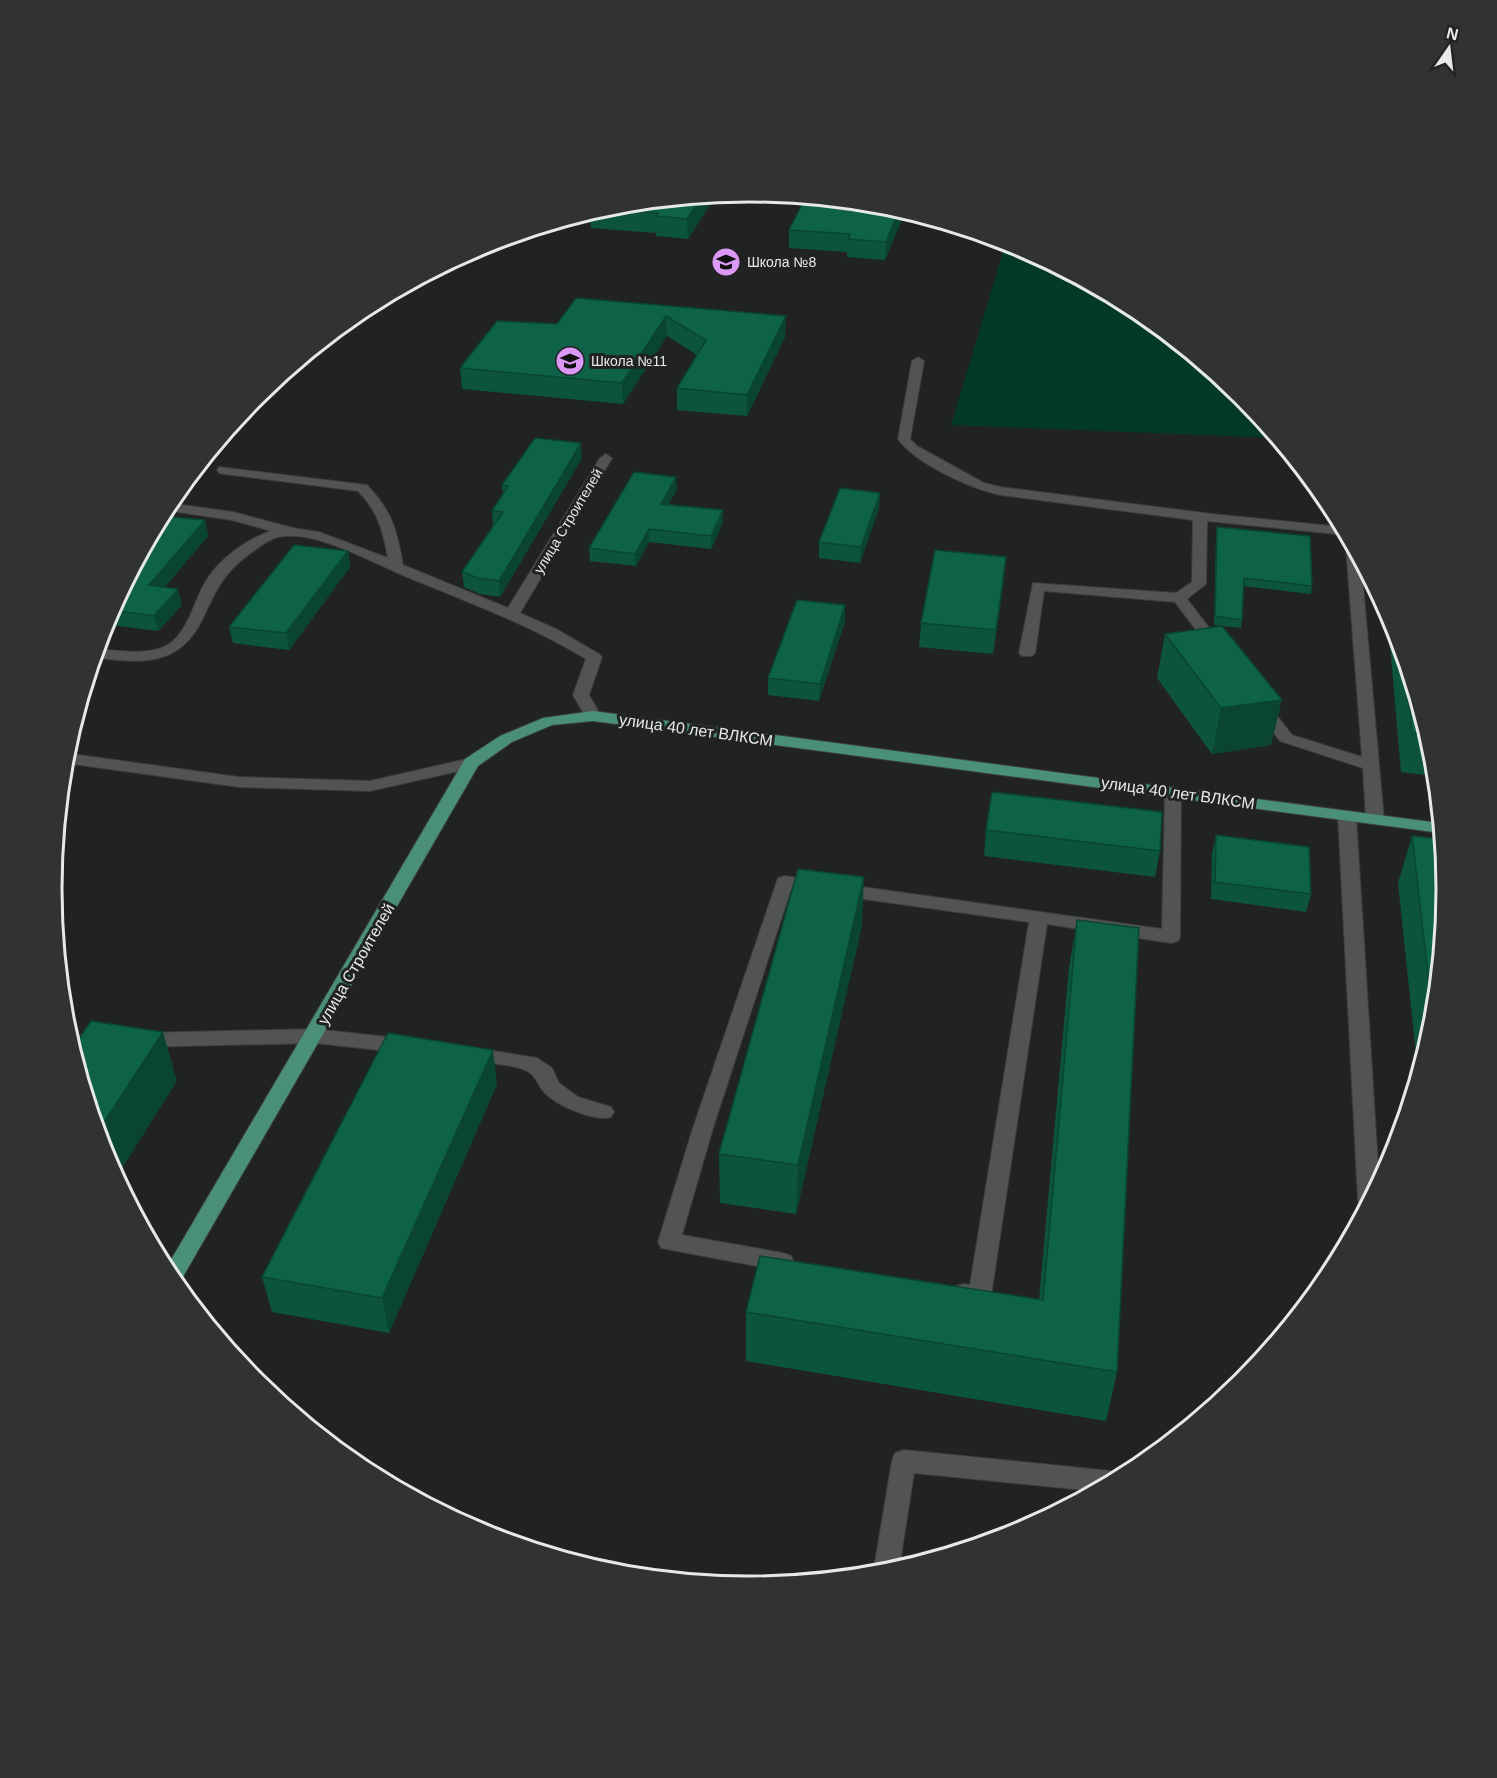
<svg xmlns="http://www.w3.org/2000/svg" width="1497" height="1778" viewBox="0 0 1497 1778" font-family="Arial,sans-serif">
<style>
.green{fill:#033928}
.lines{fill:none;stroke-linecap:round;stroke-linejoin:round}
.minor-casing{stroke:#3b3d3c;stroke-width:2}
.major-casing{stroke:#3b3d3c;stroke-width:2}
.minor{fill:#515453;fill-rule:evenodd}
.major{fill:#4a9077;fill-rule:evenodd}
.wall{fill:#0c543e}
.shaded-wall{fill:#0a4532}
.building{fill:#0e6248;stroke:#0a4532;stroke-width:1.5}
.labels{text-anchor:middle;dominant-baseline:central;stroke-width:6;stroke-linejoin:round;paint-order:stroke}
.far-poi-label{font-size:14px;fill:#e7e9e8;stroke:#202322;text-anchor:start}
.far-street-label{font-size:14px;fill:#e7e9e8;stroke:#202322}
.street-label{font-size:16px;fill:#e7e9e8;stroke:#202322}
.rim{fill:none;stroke:#e7e9e8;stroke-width:3}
</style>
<rect width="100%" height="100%" fill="#202322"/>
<polygon class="green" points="1006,242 1016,245 1136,309 1242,396 1277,438 951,425"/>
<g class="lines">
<g class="minor-casing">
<g id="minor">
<path d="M918 357 924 361 910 439 917 446 984 483 1000 487 1212 514 1342 527 1346 535 1207 521 1206 584 1187 599 1224 647 1221 650H1211L1175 602 1044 591 1035 653 1032 656H1022L1019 653 1033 583 1176 593 1192 582 1193 520 1000 495C970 488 916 464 898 439L912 361Z"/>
<path d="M606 454 612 458 520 613 558 630 599 654 602 657 589 695 601 716 599 719H587L573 695 586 659C530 625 468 602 407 577 376 564 344 546 310 538 300 536 288 535 278 537 267 540 256 549 247 556 222 575 216 591 203 618 180 667 141 664 93 657L96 649C116 650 141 655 161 648 188 638 192 603 206 581 219 559 247 539 271 531L232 520 164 510 168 503 233 512 293 528 319 532 388 558C383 531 378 511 358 491L224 474 219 473 217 470 219 467 367 485C392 511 397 530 403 565L508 608 600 458Z"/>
<polygon points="1351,543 1361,563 1384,820 1381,824 1369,824 1366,820 1363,768 1280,741 1254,707 1256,704 1268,704 1292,735 1362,757 1346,547"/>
<polygon points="64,753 239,777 370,781 471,758 479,763 477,767 370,791 239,787 65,763"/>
<path d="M1173 787 1181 792 1180 937 1178 941 1171 943 1047 924 991 1296 988 1303C977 1306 967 1303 956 1300L953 1293 956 1286 964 1284 970 1285 1029 922 791 889 713 1128 682 1235 783 1253 791 1256 794 1262 791 1268 783 1271 661 1248 658 1242 693 1128 778 878 784 876 1162 929 1165 792Z"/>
<polygon points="1347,811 1353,812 1356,816 1379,1182 1365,1207 1361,1206 1358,1200 1338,816 1341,812"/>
<polygon points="315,1029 406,1039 413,1041 416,1046 413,1051 406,1053 315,1043 140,1047 133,1045 130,1040 133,1035 140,1033"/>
<polygon points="101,1034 108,1036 111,1041 108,1046 72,1049 68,1036"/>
<path d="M469 1047 537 1058 552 1068 559 1083 578 1097 611 1107 614 1112 611 1117C595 1122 555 1105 544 1092 537 1084 537 1076 527 1071 510 1062 481 1065 462 1059L459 1054 462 1049Z"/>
<polygon points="904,1450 1111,1471 1121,1477 1094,1491 914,1473 899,1569 873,1574 892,1461 895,1453"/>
</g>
</g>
<g class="major-casing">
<polygon id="major" points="593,711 1439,823 1441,833 593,721 552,725 512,742 478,766 177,1287 165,1270 465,759 500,736 543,718"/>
</g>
<use href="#minor" class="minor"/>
<use href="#major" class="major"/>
</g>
<g class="wall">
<polygon points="716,195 688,239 656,236 656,233 591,228 590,212 613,205"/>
<polygon points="885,205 916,214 914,218 903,217 885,260 847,257 847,252 789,248 789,230"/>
<polygon points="576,298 785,337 747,416 677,410 677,388 697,355 667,336 623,404 462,389 460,368 557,324"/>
<polygon points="582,458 500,597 480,594 464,587 462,572 493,527 492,511 503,493 502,485"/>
<polygon points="677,489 668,504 723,523 711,549 649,542 636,566 590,561 589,548"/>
<polygon points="880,493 879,508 860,563 819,558 819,542"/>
<polygon points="161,516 205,520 208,536 164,587 182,605 158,631 103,624"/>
<polygon points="1217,527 1312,586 1311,594 1243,586 1242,620 1241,628 1214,625 1216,535"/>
<polygon points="348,551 350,567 289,650 233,643 229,627"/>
<polygon points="1004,580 993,654 919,647 921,623"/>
<polygon points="1387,610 1393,622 1433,753 1435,776 1401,772"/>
<polygon points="845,621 819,701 768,695 768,678"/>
<polygon points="1165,634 1271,745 1212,754 1157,678"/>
<polygon points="986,830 1160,851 1155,877 984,856"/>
<polygon points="1216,835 1311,894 1306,912 1211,899 1212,853"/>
<polygon points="1412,836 1446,889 1433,1025 1418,1073 1398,883"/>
<polygon points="1077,920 1117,1372 1106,1421 746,1361 746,1312 1039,1300 1069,968"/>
<polygon points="862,925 796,1214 720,1203 719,1154"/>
<polygon points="497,1084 389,1333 272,1312 262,1277"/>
</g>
<g class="shaded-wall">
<polygon points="716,195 688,239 687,219 702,196"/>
<polygon points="899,209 903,210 903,217 885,260 886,242"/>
<polygon points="666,316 667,336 623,404 622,383"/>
<polygon points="786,316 785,337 747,416 747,395"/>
<polygon points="581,443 582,458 500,597 499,581"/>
<polygon points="676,477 677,489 662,516 661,504"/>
<polygon points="880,493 879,508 860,563 861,547"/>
<polygon points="723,510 723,523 711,549 711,536"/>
<polygon points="205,520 208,536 153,601 149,585"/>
<polygon points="649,529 649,542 636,566 635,554"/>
<polygon points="348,551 350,567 289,650 286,633"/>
<polygon points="1006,557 1004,580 993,654 996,630"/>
<polygon points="178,589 182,605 158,631 154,616"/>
<polygon points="845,605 845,621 819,701 820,684"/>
<polygon points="1282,700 1271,745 1212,754 1221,708"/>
<polygon points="864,877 862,925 796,1214 798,1165"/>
<polygon points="163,1032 177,1081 116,1178 104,1156 97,1133"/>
<polygon points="493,1050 497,1084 389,1333 382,1298"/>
</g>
<g class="building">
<polygon points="702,196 687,219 656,216 658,213 600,209 613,205"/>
<polygon points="806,197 885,205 899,209 886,242 848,239 850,234 789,230"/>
<polygon points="576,298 786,316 747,395 677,388 706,340 666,316 622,383 460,368 497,321 557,324"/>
<polygon points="535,438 581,443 499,581 478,578 462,572 503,512 492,511 508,486 502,485"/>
<polygon points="634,472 676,477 661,504 723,510 711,536 649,529 635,554 589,548"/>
<polygon points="840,488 880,493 861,547 819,542"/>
<polygon points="161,516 205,520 149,585 178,589 154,616 110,610"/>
<polygon points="1217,527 1310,536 1312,586 1244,578 1242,620 1215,616"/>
<polygon points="294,545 348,551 286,633 229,627"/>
<polygon points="935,550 1006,557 996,630 921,623"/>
<polygon points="797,600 845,605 820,684 768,678"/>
<polygon points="1222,626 1282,700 1221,708 1165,634"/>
<polygon points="1405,661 1427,735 1412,733"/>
<polygon points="992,792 1162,812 1160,851 986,830"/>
<polygon points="1216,835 1309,847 1311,894 1215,882"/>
<polygon points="1412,836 1441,839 1446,889 1433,1016"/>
<polygon points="798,869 864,877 798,1165 719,1154"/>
<polygon points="1077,920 1139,928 1117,1372 746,1312 760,1256 1043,1300"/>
<polygon points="91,1021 163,1032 97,1133 72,1049"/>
<polygon points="388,1033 493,1050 382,1298 262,1277"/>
</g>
<defs>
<g id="school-disc" transform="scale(1.5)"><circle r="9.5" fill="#db99f5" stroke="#202322"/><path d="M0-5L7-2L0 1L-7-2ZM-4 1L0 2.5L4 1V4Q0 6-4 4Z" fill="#111"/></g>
</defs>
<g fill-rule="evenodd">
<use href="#school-disc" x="726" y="262"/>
<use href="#school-disc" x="570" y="361"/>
</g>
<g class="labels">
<g class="far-poi-label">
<text x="747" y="262">Школа №8</text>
<text x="591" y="361">Школа №11</text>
</g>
<g class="far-street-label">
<text transform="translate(568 521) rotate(-59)">улица Строителей</text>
</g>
<g class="street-label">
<text transform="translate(696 730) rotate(8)">улица 40 лет ВЛКСМ</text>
<text transform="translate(1178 793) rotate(8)">улица 40 лет ВЛКСМ</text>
<text transform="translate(356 964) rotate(-60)">улица Строителей</text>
</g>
</g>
<path d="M0 0H1497V1778H0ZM62 889a687 687 0 1 1 1374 0a687 687 0 1 1-1374 0Z" fill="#303332" fill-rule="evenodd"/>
<path class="rim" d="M62 889a687 687 0 1 1 1374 0a687 687 0 1 1-1374 0Z"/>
<g transform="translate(1449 48) rotate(14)" stroke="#202322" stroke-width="4.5" paint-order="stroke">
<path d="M0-4.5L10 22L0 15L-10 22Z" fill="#e7e9e8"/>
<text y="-9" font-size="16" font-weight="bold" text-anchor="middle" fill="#e7e9e8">N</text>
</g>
</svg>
